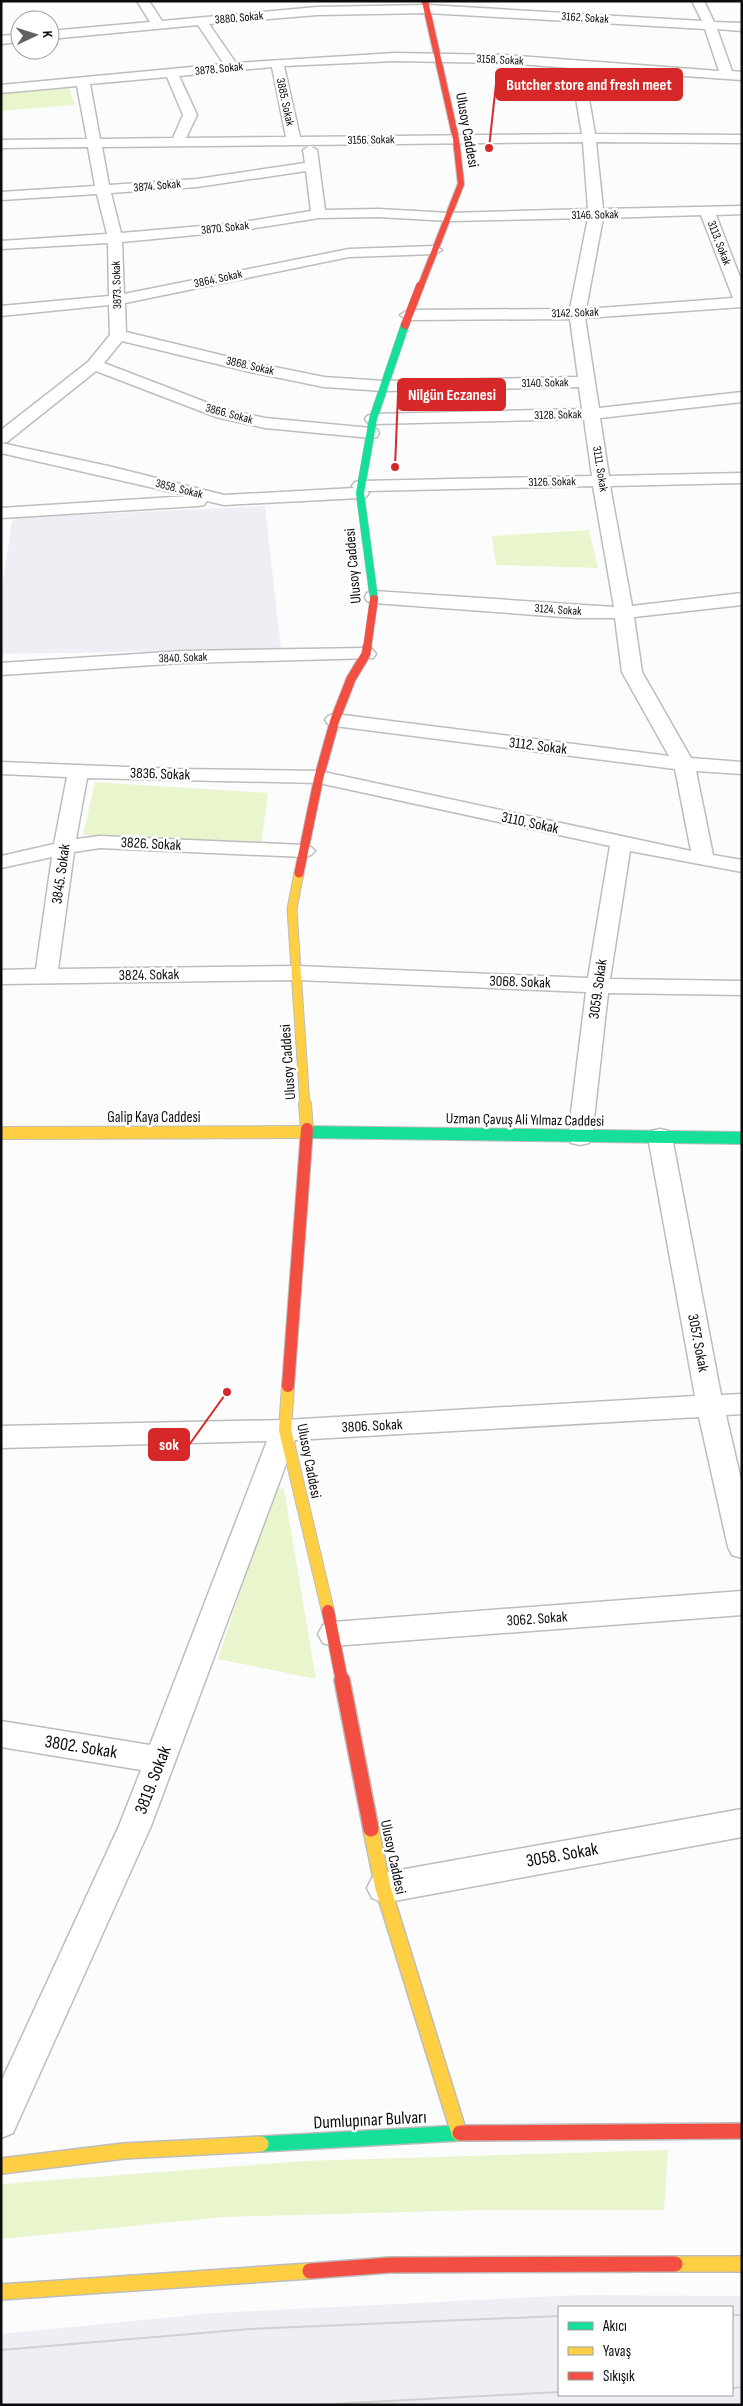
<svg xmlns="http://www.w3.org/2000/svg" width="743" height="2406" viewBox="0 0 743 2406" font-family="'Sofia Sans Condensed',sans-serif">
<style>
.built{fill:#efeef4;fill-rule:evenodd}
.green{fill:#e9f5cd}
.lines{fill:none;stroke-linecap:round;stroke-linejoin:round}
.street-casing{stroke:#bdbdbe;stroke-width:3}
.fast-far2-casing{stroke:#bdbdbe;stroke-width:9}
.fast-far1-casing{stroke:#bdbdbe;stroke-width:14}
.fast-casing{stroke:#bdbdbe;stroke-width:18}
.slow-far2-casing{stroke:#bdbdbe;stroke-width:11}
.slow-far1-casing{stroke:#bdbdbe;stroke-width:14}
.slow-casing{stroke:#bdbdbe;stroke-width:18}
.jam-far4-casing{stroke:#bdbdbe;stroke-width:8}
.jam-far3-casing{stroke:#bdbdbe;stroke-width:9}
.jam-far2-casing{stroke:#bdbdbe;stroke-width:11}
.jam-far1-casing{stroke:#bdbdbe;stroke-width:14}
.jam-casing{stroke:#bdbdbe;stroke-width:18}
.street{fill:#fff;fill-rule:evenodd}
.fast-far2{stroke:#16e098;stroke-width:8}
.fast-far1{stroke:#16e098;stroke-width:12}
.fast{stroke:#16e098;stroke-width:15}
.slow-far2{stroke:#ffcf43;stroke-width:9}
.slow-far1{stroke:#ffcf43;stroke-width:12}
.slow{stroke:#ffcf43;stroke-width:15}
.jam-far4{stroke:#f24e42;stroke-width:6}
.jam-far3{stroke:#f24e42;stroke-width:8}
.jam-far2{stroke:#f24e42;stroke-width:9}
.jam-far1{stroke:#f24e42;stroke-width:12}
.jam{stroke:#f24e42;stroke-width:15}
.tram{stroke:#d1d1d2;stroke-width:2}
.labels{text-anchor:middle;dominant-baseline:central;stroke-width:5;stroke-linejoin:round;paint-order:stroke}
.far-street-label{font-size:12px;fill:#0c0b0d;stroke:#fff}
.street-label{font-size:15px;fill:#0c0b0d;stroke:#fff}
.near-street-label{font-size:18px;fill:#0c0b0d;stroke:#fff}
.leader{fill:none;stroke:#d62828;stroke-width:2}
.callout-dot{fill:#d62828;stroke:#fff;stroke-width:2}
.callout{fill:#d62828;stroke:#d62828;stroke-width:2}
.callout-label{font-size:16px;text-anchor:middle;font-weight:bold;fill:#fff}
</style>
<rect width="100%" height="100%" fill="#fcfcfd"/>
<g class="built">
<polygon points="265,506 281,649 1,654 1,593 12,521 18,518"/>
<path d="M580 2295 742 2296V2405H1V2334L214 2313ZM559 2307H732V2395H559Z"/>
</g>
<g class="green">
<polygon points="69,88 75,105 1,111 1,94"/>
<polygon points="589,530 598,568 496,565 492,536"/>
<polygon points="95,782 268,793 261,845 83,835"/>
<polygon points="274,1488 284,1489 316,1679 218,1659"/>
<polygon points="668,2150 664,2210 480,2210 223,2217 1,2239 1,2184 304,2161"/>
</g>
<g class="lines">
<g class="street-casing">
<g id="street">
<path d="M137 1H149L162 21 317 7 428 5 702 21 692 1H704L714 22 742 23V31L717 29 732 71 742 72V80L584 69 595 134 742 135V143L596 142 603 209 742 206V214L716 215 742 282V307L585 318 599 408 742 392V402L600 418 609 476 742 473V483L610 486 632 606 742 593V605L634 617 642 672 691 758 742 762V774L696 771 713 855 742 860V872L630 851 610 979 742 981V995L608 993 592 1137 589 1143 580 1145 571 1143 568 1137 586 992 297 980 1 984V970L36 969 52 857 1 868V856L54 844 67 777 1 774V762L177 769 319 771 691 851 675 769 335 726 328 724 325 720 328 716 335 714 669 756 622 672 615 618H577L374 603 367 601 365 597 367 593 374 591 614 607 593 486 367 491 369 493 366 497 360 498 224 505 207 501 204 505 198 506 1 518V508L189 496 1 453V443L108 466 224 495 354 488 352 486 355 482 361 481 592 476 584 419 373 424 367 422 365 419 367 416 373 414 582 409 579 387 384 391 324 387 250 372 122 341 104 363 221 408 265 418 371 428 377 429 379 433 377 437 371 438 265 428 216 417 96 371 7 442 1 443V430L88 362 110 335 109 305 1 316V306L109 296 108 243 1 249V241L107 234 97 194 1 200V192L95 186 88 147 1 148V140L87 139 77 86 1 93V85L224 64 198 25 50 39V31L150 22ZM428 13 705 29 719 71 503 55 395 53 236 63 209 24 317 15ZM395 61 503 63 571 68 582 134 300 137 284 66ZM272 67 286 137 186 138 197 115 179 76ZM167 77 183 115 173 138 100 139 90 84ZM583 142 588 209 449 213 379 209 325 210 317 150 310 146 303 150 305 163 197 179 109 185 102 147ZM306 171 311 211 237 223 121 233 111 193 197 187ZM701 215 733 298 586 309 603 218ZM379 217 449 221 588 218 570 309 408 310 400 315 408 320 570 319 578 377 384 381 324 377 250 362 126 332 125 303 349 257 435 254 442 250 435 246 349 249 124 294 122 242 237 231 319 218ZM87 778 319 783 610 846 588 978 297 966 58 969 74 852 100 848 304 857 311 855 315 851 311 847 304 845 100 836 76 839Z"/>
<polygon points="20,34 20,42 1,44 1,36"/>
<polygon points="366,648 373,650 376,654 373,658 183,663 1,675 1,663 183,651"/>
<polygon points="660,1129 669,1131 672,1137 721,1395 742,1394 742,1414 726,1415 742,1484 742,1558 732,1555 728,1547 699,1417 295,1440 151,1826 13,2133 1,2138 1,2082 119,1826 141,1770 1,1747 1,1721 150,1745 267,1441 1,1448 1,1426 285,1420 695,1396 648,1137 651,1131"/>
<polygon points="742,1591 742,1615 333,1646 323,1643 318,1634 323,1625 333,1622"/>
<polygon points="742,1809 742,1837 383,1903 372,1898 367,1888 372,1878 383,1873"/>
</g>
</g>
<g class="fast-far2-casing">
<polyline id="fast-far2" points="374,599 360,493 373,419 405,325"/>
</g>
<g class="fast-far1-casing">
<polyline id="fast-far1" points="302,1132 742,1138"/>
</g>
<g class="fast-casing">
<polyline id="fast" points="261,2144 460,2133"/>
</g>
<g class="slow-far2-casing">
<polyline id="slow-far2" points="299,873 292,909 305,1106"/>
</g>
<g class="slow-far1-casing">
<g id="slow-far1">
<polyline points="305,1104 307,1129"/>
<polyline points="1,1133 302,1132"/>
<polyline points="288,1386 285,1430 328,1611"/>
</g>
</g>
<g class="slow-casing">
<g id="slow">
<polyline points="371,1829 383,1888 459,2133"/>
<polyline points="1,2166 124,2151 261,2144"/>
<polyline points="675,2264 742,2264"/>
<polyline points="1,2292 310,2271"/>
</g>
</g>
<g class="jam-far4-casing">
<polyline id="jam-far4" points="420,288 461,184 456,139 425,1"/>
</g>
<g class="jam-far3-casing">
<g id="jam-far3">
<polyline points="405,325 420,286"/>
<polyline points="367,649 374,599"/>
</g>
</g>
<g class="jam-far2-casing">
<polyline id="jam-far2" points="299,873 319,777 335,720 351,679 366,654 367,648"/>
</g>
<g class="jam-far1-casing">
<g id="jam-far1">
<polyline points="288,1386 307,1129"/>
<polyline points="328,1611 342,1681"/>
</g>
</g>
<g class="jam-casing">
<g id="jam">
<polyline points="342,1680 371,1829"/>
<polyline points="460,2133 742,2131"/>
<polyline points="310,2271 390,2265 675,2264"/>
</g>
</g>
<use href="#street" class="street"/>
<use href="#fast-far2" class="fast-far2"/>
<use href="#fast-far1" class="fast-far1"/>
<use href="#fast" class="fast"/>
<use href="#slow-far2" class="slow-far2"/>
<use href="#slow-far1" class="slow-far1"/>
<use href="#slow" class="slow"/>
<use href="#jam-far4" class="jam-far4"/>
<use href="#jam-far3" class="jam-far3"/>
<use href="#jam-far2" class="jam-far2"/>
<use href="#jam-far1" class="jam-far1"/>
<use href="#jam" class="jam"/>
<g class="tram">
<polyline points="732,2315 742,2315"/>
<polyline points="1,2350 250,2329 559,2316"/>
<polyline points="732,2388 742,2387"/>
<polyline points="314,2405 559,2392"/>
</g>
</g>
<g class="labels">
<g class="far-street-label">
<text transform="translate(239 18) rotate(-5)">3880. Sokak</text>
<text transform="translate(585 18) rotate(4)">3162. Sokak</text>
<text transform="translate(500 60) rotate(3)">3158. Sokak</text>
<text transform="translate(219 69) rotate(-6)">3878. Sokak</text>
<text transform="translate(285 102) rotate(78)">3885. Sokak</text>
<text transform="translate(371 140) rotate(-1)">3156. Sokak</text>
<text transform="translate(157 186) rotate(-5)">3874. Sokak</text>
<text transform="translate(595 215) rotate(-1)">3146. Sokak</text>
<text transform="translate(225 228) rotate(-6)">3870. Sokak</text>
<text transform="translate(719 243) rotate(69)">3113. Sokak</text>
<text transform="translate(218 279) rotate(-12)">3864. Sokak</text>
<text transform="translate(117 285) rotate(-92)">3873. Sokak</text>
<text transform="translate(575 313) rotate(-2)">3142. Sokak</text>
<text transform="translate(250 366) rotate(13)">3868. Sokak</text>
<text transform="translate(545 383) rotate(-1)">3140. Sokak</text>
<text transform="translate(229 414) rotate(15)">3866. Sokak</text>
<text transform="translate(558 415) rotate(-1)">3128. Sokak</text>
<text transform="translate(600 469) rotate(81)">3111. Sokak</text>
<text transform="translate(552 482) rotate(-1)">3126. Sokak</text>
<text transform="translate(179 489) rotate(14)">3858. Sokak</text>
<text transform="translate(558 610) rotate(4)">3124. Sokak</text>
<text transform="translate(183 658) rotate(-2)">3840. Sokak</text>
</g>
<g class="street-label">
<text transform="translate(467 130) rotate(80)">Ulusoy Caddesi</text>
<text transform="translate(353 566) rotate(-95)">Ulusoy Caddesi</text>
<text transform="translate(538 746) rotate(7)">3112. Sokak</text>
<text transform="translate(160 774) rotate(2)">3836. Sokak</text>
<text transform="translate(530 823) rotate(12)">3110. Sokak</text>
<text transform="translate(151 844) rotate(3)">3826. Sokak</text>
<text transform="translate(61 874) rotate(-82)">3845. Sokak</text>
<text transform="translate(149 975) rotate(-1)">3824. Sokak</text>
<text transform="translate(520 982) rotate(2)">3068. Sokak</text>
<text transform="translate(598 989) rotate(-82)">3059. Sokak</text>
<text transform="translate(288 1062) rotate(-94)">Ulusoy Caddesi</text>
<text x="154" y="1117">Galip Kaya Caddesi</text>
<text transform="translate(525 1120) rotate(1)">Uzman Çavuş Ali Yılmaz Caddesi</text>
<text transform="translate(698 1343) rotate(79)">3057. Sokak</text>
<text transform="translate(372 1426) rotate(-3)">3806. Sokak</text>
<text transform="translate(309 1461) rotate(79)">Ulusoy Caddesi</text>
<text transform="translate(537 1619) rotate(-4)">3062. Sokak</text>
<text transform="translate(393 1857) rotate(78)">Ulusoy Caddesi</text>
</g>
<g class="near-street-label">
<text transform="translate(81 1747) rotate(9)">3802. Sokak</text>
<text transform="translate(153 1780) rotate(-69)">3819. Sokak</text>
<text transform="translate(562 1855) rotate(-10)">3058. Sokak</text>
<text transform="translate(370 2120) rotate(-3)">Dumlupınar Bulvarı</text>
</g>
</g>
<path class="leader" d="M489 148L496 84M395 467L398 394M227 1392L189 1445"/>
<g class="callout-dot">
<circle cx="489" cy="148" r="5"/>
<circle cx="395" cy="467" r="5"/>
<circle cx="227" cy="1392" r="5"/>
</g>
<g class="callout">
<rect x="496" y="69" width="186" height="31" rx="5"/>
<rect x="398" y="379" width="107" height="31" rx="5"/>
<rect x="149" y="1429" width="40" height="31" rx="5"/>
</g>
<g class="callout-label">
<text x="589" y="90">Butcher store and fresh meet</text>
<text x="452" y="400">Nilgün Eczanesi</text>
<text x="169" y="1450">sok</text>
</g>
<rect width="743" height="2406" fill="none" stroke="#0c0b0d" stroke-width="5"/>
<rect x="558" y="2306" width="175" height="90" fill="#ffffff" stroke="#9e9d9e"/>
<rect x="568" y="2322" width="25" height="8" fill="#16e098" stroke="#9e9d9e"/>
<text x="603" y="2331" font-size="15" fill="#0c0b0d">Akıcı</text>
<rect x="568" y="2347" width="25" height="8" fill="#ffcf43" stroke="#9e9d9e"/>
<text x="603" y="2356" font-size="15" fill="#0c0b0d">Yavaş</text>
<rect x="568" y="2372" width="25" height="8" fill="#f24e42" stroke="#9e9d9e"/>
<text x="603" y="2381" font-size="15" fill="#0c0b0d">Sıkışık</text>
<g transform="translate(35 35) rotate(86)"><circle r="24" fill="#ffffff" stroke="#9e9d9e"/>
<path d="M0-4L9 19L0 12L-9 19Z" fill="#605f61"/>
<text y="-8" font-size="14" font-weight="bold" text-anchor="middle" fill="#0c0b0d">K</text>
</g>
</svg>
